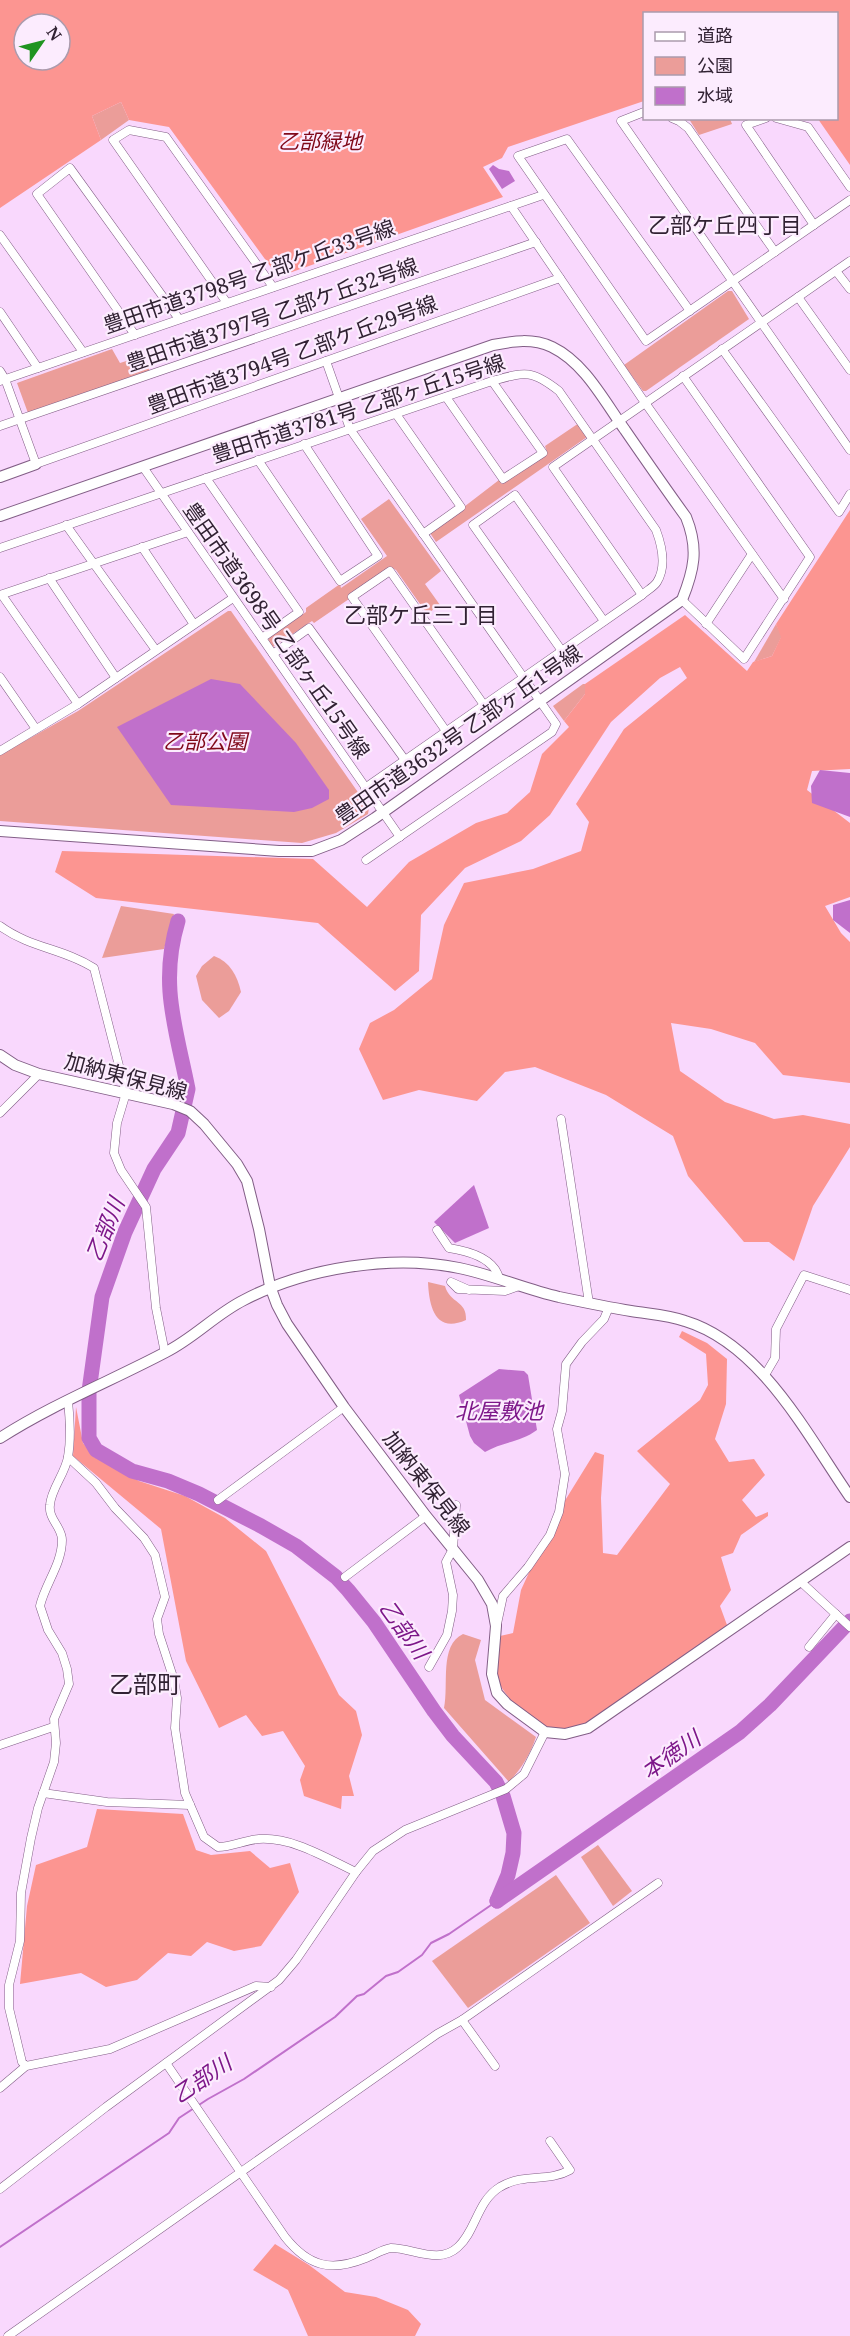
<svg xmlns="http://www.w3.org/2000/svg" width="850" height="2336" viewBox="0 0 850 2336" font-family="'Noto Serif','Noto Sans JP',serif">
<style>
.green{fill:#eb9d99}
.forest{fill:#fc9591;fill-rule:evenodd}
.water{fill:#c070cb}
.lines{fill:none;stroke-linecap:round;stroke-linejoin:round}
.stream{stroke:#c070cb;stroke-width:2}
.river{stroke:#c070cb;stroke-width:15}
.street-casing{stroke:#825e86;stroke-width:9}
.secondary-casing{stroke:#825e86;stroke-width:12}
.street{stroke:#fff;stroke-width:8}
.secondary{stroke:#fff;stroke-width:10}
.labels{text-anchor:middle;dominant-baseline:central;stroke-width:4.5;stroke-linejoin:round;paint-order:stroke}
.park-label{font-size:21px;font-style:italic;fill:#800819;stroke:#fcecfe}
.street-label{font-size:21px;fill:#312233;stroke:#fcecfe}
.neighbourhood-label{font-size:22px;fill:#312233;stroke:#fcecfe}
.water-label{font-size:22px;font-style:italic;fill:#7d1789;stroke:#fcecfe}
.quarter-label{font-size:24px;fill:#312233;stroke:#fcecfe}
</style>
<rect width="100%" height="100%" fill="#f9d8fd"/>
<g class="green">
<polygon points="121,102 129,120 101,140 92,116"/>
<polygon points="689,119 730,119 732,124 699,135"/>
<polygon points="728,291 732,291 749,319 646,391 643,391 624,365"/>
<polygon points="112,349 120,363 142,356 150,371 28,413 17,383"/>
<polygon points="579,423 587,437 436,542 430,533 499,480 502,484 547,452 545,446"/>
<polygon points="389,499 441,571 425,584 440,605 427,614 396,570 391,567 348,595 349,599 314,623 312,621 273,647 268,640 270,637 306,612 306,608 340,584 341,588 387,556 361,519"/>
<polygon points="228,611 231,611 369,808 368,814 336,833 302,843 0,821 0,755 78,711"/>
<polygon points="776,624 782,636 772,656 754,662"/>
<polygon points="583,684 585,684 585,694 564,721 553,706"/>
<polygon points="121,906 174,914 164,949 102,958"/>
<path d="M214 956C230 962 237 975 241 992L229 1011 219 1018 202 1000 196 976 202 966Z"/>
<path d="M428 1282 445 1286C450 1304 467 1300 466 1320 435 1334 429 1306 428 1282Z"/>
<path d="M463 1634 481 1640 475 1660 485 1700 536 1737C530 1755 521 1769 509 1782L444 1708C449 1685 439 1645 463 1634Z"/>
<polygon points="598,1845 632,1891 613,1906 581,1857"/>
<polygon points="556,1875 590,1923 468,2008 432,1961"/>
</g>
<g class="forest">
<path d="M0 0H850V165L818 119 836 118V14H644V101L508 147 502 158 483 167 503 197 278 277 169 127 129 120 121 102 92 116 101 140 0 208ZM24 24H60V60H24Z"/>
<polygon points="850,510 850,769 812,771 807,790 850,823 850,897 825,906 841,933 850,942 850,1083 783,1075 755,1043 711,1029 671,1023 680,1071 725,1102 774,1119 803,1115 850,1124 850,1147 813,1206 794,1261 769,1242 744,1242 688,1176 673,1136 606,1095 535,1067 505,1072 477,1101 419,1090 383,1100 359,1049 370,1023 394,1010 432,979 444,925 464,883 533,869 581,851 589,822 576,804 624,729 687,678 680,667 660,678 611,722 550,815 521,841 465,868 421,915 419,971 395,991 318,923 96,898 55,872 62,851 313,859 367,907 409,862 476,823 507,813 530,792 542,754 569,727 564,721 585,694 585,684 685,615 747,671 753,662 772,656 781,637 776,624"/>
<path d="M682 1331 707 1343 727 1359 726 1404 715 1439 729 1462 754 1459 765 1475 742 1500 756 1517 768 1512V1516L741 1535 733 1553 721 1557 731 1590 720 1606 727 1625 585 1725C572 1727 561 1730 548 1727 531 1723 502 1695 498 1679 495 1666 499 1649 500 1636L513 1633 521 1590 542 1544 561 1507 595 1452 604 1455 601 1498 603 1553 617 1555 670 1484 637 1451 700 1400 708 1385 706 1354 679 1337Z"/>
<polygon points="76,1407 83,1443 94,1457 139,1481 185,1496 225,1518 266,1551 339,1695 356,1711 362,1735 349,1776 354,1796 342,1796 341,1809 304,1796 300,1780 305,1766 283,1731 262,1736 246,1715 219,1728 186,1661 161,1529 73,1456"/>
<polygon points="97,1809 183,1814 196,1850 211,1855 250,1851 270,1868 290,1863 299,1892 261,1946 234,1951 207,1942 191,1956 168,1953 137,1980 106,1987 81,1973 20,1984 27,1906 36,1865 87,1847"/>
<polygon points="275,2244 309,2265 345,2292 376,2297 408,2310 421,2324 415,2336 308,2336 288,2290 253,2270"/>
</g>
<g class="water">
<polygon points="493,165 499,169 509,171 515,181 502,189 489,169"/>
<polygon points="211,679 240,684 296,743 329,790 329,799 312,808 294,812 171,805 117,727"/>
<polygon points="820,770 850,773 850,817 812,803 811,786"/>
<polygon points="850,900 850,933 833,920 833,905"/>
<polygon points="474,1185 489,1228 455,1243 434,1222"/>
<path d="M499 1369 524 1371 528 1375 537 1430C521 1442 502 1442 485 1452L474 1443 470 1436 459 1395Z"/>
</g>
<g class="lines">
<polyline class="stream" points="0,2247 169,2133 179,2118 208,2099 244,2079 335,2017 357,1996 364,1994 386,1976 398,1972 422,1955 431,1943 449,1934 497,1901"/>
<g class="river">
<path d="M178 921C159 984 176 1028 188 1089L178 1133 154 1169 125 1232 102 1297 89 1391V1438L96 1450 132 1471 168 1481 199 1494 261 1526 296 1546 336 1577 348 1590 374 1622 434 1711 453 1736 496 1782 503 1796 514 1833 513 1853 508 1875 497 1901"/>
<polyline points="497,1901 740,1732 770,1705 850,1621"/>
</g>
<g class="street-casing">
<g id="street">
<polyline points="644,112 621,121 850,450"/>
<polyline points="672,118 679,121 688,128 775,252"/>
<polyline points="766,118 746,125 814,225"/>
<polyline points="776,118 808,127 850,187"/>
<polyline points="511,206 641,397 784,599"/>
<polyline points="0,235 83,352"/>
<polyline points="836,271 850,289"/>
<polyline points="798,297 850,370"/>
<polyline points="227,303 113,140 129,130 166,137 273,287"/>
<path d="M690 311 567 139 518 156 646 341C714 294 782 247 850 200"/>
<polyline points="0,312 38,368"/>
<polyline points="135,335 37,194 70,168 179,319"/>
<polyline points="722,349 839,512 850,494"/>
<polyline points="326,361 350,429 556,724 552,732 366,860"/>
<polyline points="0,371 5,379 36,464 560,278"/>
<polyline points="0,381 543,195"/>
<polyline points="446,397 503,479 543,453 492,381"/>
<polyline points="396,414 461,507 423,534"/>
<polyline points="0,426 536,242"/>
<polyline points="258,460 340,581 378,556 304,444"/>
<polyline points="143,467 400,837"/>
<polyline points="206,478 299,612 262,638"/>
<polyline points="66,525 155,649"/>
<polyline points="142,547 193,623"/>
<path d="M0 548 492 381C525 372 531 369 559 391L656 530C662 546 667 566 657 582 654 587 646 591 642 595L365 788"/>
<polyline points="49,578 116,678"/>
<polyline points="0,595 188,532"/>
<polyline points="2,595 78,704"/>
<polyline points="642,595 553,467 850,261"/>
<polyline points="682,600 744,659 810,557 683,376"/>
<polyline points="706,624 752,554"/>
<polyline points="562,651 473,525 515,495 604,621"/>
<polyline points="273,654 309,628 405,760"/>
<polyline points="0,677 36,729"/>
<polyline points="446,731 352,597 390,571 484,705"/>
<polyline points="0,751 78,704 233,598"/>
<path d="M0 926C30 948 65 949 94 968L126 1093 117 1123 114 1153 121 1170 146 1207 156 1308 165 1353"/>
<polyline points="0,1113 39,1074"/>
<polyline points="561,1119 589,1303"/>
<path d="M437 1230 449 1248C468 1251 494 1258 499 1278"/>
<polyline points="469,1290 451,1282 458,1289 505,1291 519,1286"/>
<polyline points="765,1375 775,1358 776,1329 804,1275 850,1290"/>
<path d="M68 1457 96 1483 115 1508 144 1538 155 1555 165 1597 157 1619 159 1634 174 1680 177 1698 175 1728 185 1793 204 1837 218 1847C232 1847 245 1840 259 1839 293 1837 326 1858 356 1872"/>
<polyline points="218,1500 344,1407"/>
<polyline points="345,1577 426,1516"/>
<polyline points="801,1582 850,1627"/>
<polyline points="497,1624 503,1596 528,1567 550,1535 559,1512 565,1474 557,1429 562,1411 566,1364 582,1342 604,1319 609,1307"/>
<polyline points="809,1647 836,1614"/>
<polyline points="429,1667 447,1635 452,1611 453,1595 446,1562 453,1549 456,1505"/>
<polyline points="0,1745 53,1727"/>
<polyline points="43,1793 107,1802 190,1805"/>
<polyline points="462,2020 495,2066"/>
<path d="M166 2063 285 2237C309 2267 331 2272 366 2258 374 2255 383 2249 391 2248 413 2248 439 2265 458 2247 476 2231 477 2201 500 2187 526 2172 547 2183 570 2170L550 2141"/>
<path d="M26 2066 22 2062 9 2008V1985L20 1941 21 1893 31 1838 38 1808 54 1762 56 1743 54 1719 69 1684 67 1669 62 1653 48 1630 40 1606C45 1584 62 1564 62 1540 62 1527 48 1519 50 1505 51 1489 65 1474 68 1457 71 1439 70 1419 68 1401"/>
<polyline points="0,2088 26,2066 110,2049 256,1986 271,1987"/>
<polyline points="0,2189 106,2107 279,1980 296,1960 356,1872 373,1851 405,1830 506,1789 524,1774 545,1732"/>
<polyline points="8,2336 437,2034 462,2020 658,1883"/>
</g>
</g>
<g class="secondary-casing">
<g id="secondary">
<polyline points="0,477 36,464"/>
<path d="M0 516 493 345C514 341 532 338 552 347 585 363 604 401 625 430 645 459 665 488 686 517 699 549 694 570 682 600L375 818 341 840 312 851H279L0 831"/>
<polyline points="0,1055 15,1065 39,1074 173,1104 190,1111 204,1124 237,1164 247,1181 259,1229 270,1286 277,1305 287,1324 344,1407 426,1516 478,1580 492,1604 496,1626 492,1674 497,1693 507,1704 545,1732 565,1734 588,1728 850,1547"/>
<path d="M0 1438C53 1404 111 1381 166 1352 194 1338 216 1314 244 1300 305 1268 392 1254 459 1268 493 1275 525 1289 559 1297 583 1302 607 1307 631 1311 649 1314 668 1315 685 1321 761 1344 807 1435 850 1497"/>
</g>
</g>
<use href="#street" class="street"/>
<use href="#secondary" class="secondary"/>
</g>
<g class="labels">
<g class="park-label">
<text x="320" y="141">乙部緑地</text>
<text x="205" y="741">乙部公園</text>
</g>
<g class="street-label">
<text transform="translate(249 276) rotate(-19)">豊田市道3798号 乙部ケ丘33号線</text>
<text transform="translate(272 314) rotate(-19)">豊田市道3797号 乙部ケ丘32号線</text>
<text transform="translate(292 354) rotate(-20)">豊田市道3794号 乙部ケ丘29号線</text>
<text transform="translate(358 408) rotate(-18)">豊田市道3781号 乙部ヶ丘15号線</text>
<text transform="translate(277 630) rotate(55)">豊田市道3698号 乙部ヶ丘15号線</text>
<text transform="translate(458 734) rotate(-35)">豊田市道3632号 乙部ヶ丘1号線</text>
<text transform="translate(126 1076) rotate(15)">加納東保見線</text>
<text transform="translate(427 1483) rotate(52)">加納東保見線</text>
</g>
<g class="neighbourhood-label">
<text x="725" y="224">乙部ケ丘四丁目</text>
<text x="421" y="614">乙部ケ丘三丁目</text>
</g>
<g class="water-label">
<text transform="translate(104 1229) rotate(-68)">乙部川</text>
<text x="499" y="1410">北屋敷池</text>
<text transform="translate(405 1629) rotate(54)">乙部川</text>
<text transform="translate(670 1754) rotate(-35)">本徳川</text>
<text transform="translate(201 2078) rotate(-34)">乙部川</text>
</g>
<g class="quarter-label">
<text x="145" y="1683">乙部町</text>
</g>
</g>
<rect x="643" y="12" width="195" height="108" fill="#fcecfe" stroke="#ab9bad" stroke-width="1.5"/>
<rect x="655" y="32" width="30" height="9" fill="#ffffff" stroke="#ab9bad" stroke-width="1.5"/>
<text x="697" y="42" font-size="18" fill="#312233">道路</text>
<rect x="655" y="57" width="30" height="18" fill="#eb9d99" stroke="#ab9bad" stroke-width="1.5"/>
<text x="697" y="72" font-size="18" fill="#312233">公園</text>
<rect x="655" y="87" width="30" height="18" fill="#c070cb" stroke="#ab9bad" stroke-width="1.5"/>
<text x="697" y="102" font-size="18" fill="#312233">水域</text>
<g transform="translate(42 42) rotate(55)"><circle r="28" fill="#fcecfe" stroke="#ab9bad" stroke-width="1.5"/>
<path d="M0-4.5L10 22L0 15L-10 22Z" fill="#209421"/>
<text y="-9" font-size="16" font-weight="bold" text-anchor="middle" fill="#312233">N</text>
</g>
</svg>
